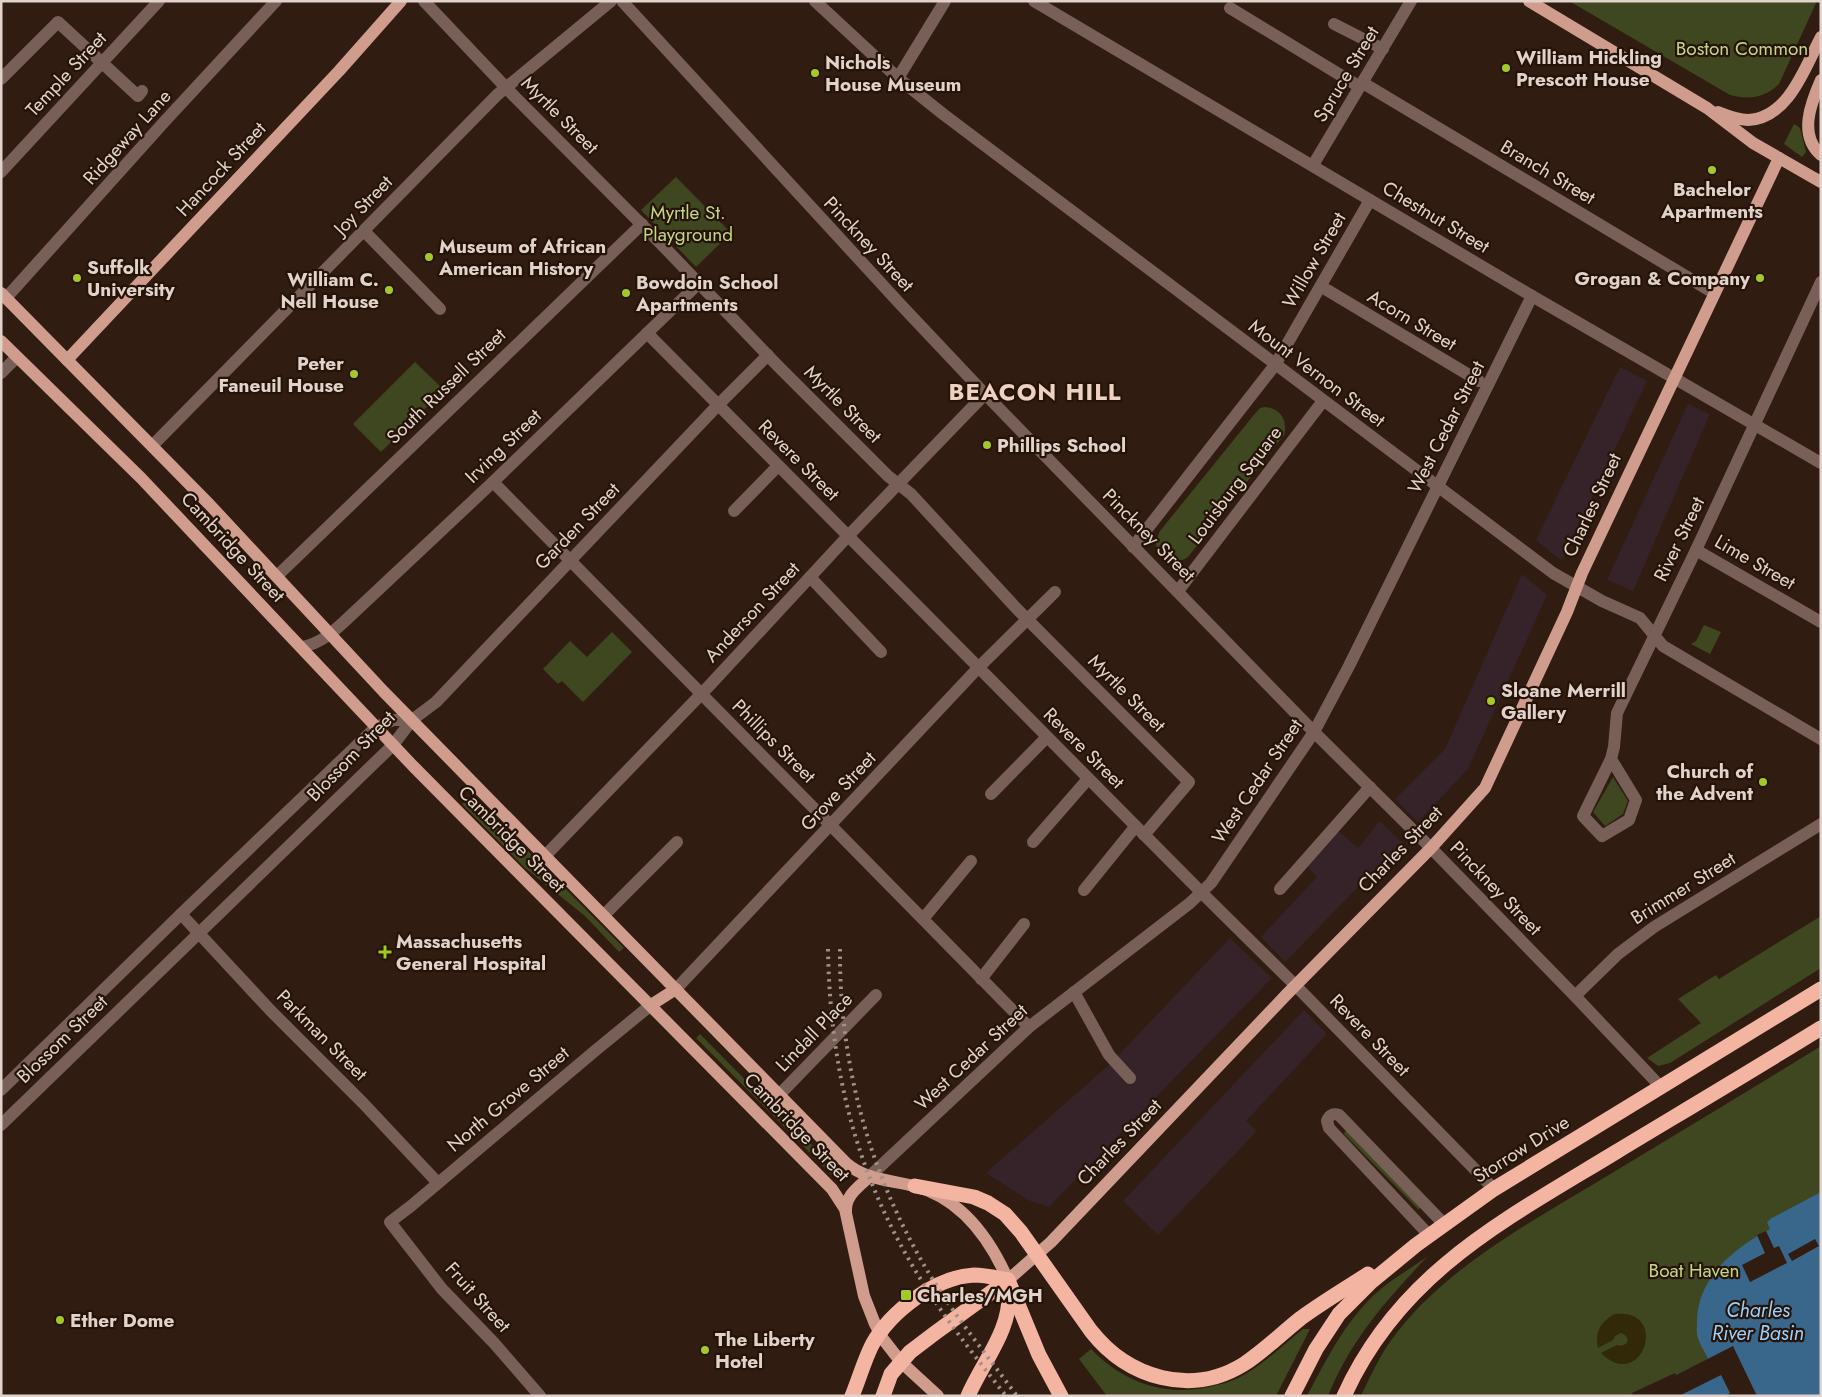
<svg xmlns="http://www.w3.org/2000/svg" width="1822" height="1397" viewBox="0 0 1822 1397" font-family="Jost,sans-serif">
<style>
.commercial{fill:#352329}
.green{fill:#3e471f}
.sand{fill:#312907}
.water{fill:#39678b}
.pier{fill:#301c11}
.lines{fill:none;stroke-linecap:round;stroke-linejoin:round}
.minor{stroke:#785f58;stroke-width:12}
.major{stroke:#d09c8d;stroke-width:12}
.highway{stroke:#f3b5a2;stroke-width:15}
.rail{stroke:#a09087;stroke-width:4;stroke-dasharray:2.5 5;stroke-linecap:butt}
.poi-dot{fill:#a2c927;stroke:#261308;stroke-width:2}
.labels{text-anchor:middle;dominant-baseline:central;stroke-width:4.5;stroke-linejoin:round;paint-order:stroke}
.park-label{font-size:19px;fill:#c2d786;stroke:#261308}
.poi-label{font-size:19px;font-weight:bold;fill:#e1d3cb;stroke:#261308;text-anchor:start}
.street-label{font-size:19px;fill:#e1d3cb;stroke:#261308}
.water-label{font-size:20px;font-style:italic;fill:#9ad1fe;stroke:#261308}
.district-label{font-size:24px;font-weight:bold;letter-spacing:1px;fill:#edd1c2;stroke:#261308}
</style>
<rect width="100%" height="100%" fill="#301c11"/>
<g class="commercial">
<polygon points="1620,367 1647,381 1562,561 1536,540"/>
<polygon points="1688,404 1710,414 1633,591 1607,580"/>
<polygon points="1522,574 1547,595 1468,769 1418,822 1395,799 1445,749"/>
<polygon points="1380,821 1402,842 1285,962 1261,937 1317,877 1303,862 1334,827 1358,848"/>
<polygon points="1230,938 1272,978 1049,1207 1028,1200 986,1173 1110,1064"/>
<polygon points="1304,1010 1327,1034 1246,1121 1257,1131 1158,1235 1123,1201"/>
</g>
<g class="green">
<path d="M1569 1H1817L1779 84C1765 98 1748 100 1730 95Z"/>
<polygon points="1794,124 1800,128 1806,152 1802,157 1784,144"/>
<polygon points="676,177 731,233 696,267 641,210"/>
<polygon points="415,362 444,390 381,452 353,424"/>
<path d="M1265 407C1280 408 1288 420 1284 435L1188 557C1176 566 1156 560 1156 544 1156 539 1158 535 1160 531L1253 416 1260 408Z"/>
<polygon points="1704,625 1721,632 1710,654 1691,644 1696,641"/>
<polygon points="612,632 632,652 583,702 562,681 558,684 543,669 570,641 587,657"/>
<polygon points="1613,777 1628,801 1623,814 1605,826 1593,812"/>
<polygon points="467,799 527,850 624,948 619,952 585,916 525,868 462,804"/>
<polygon points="1821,916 1821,968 1670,1063 1658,1066 1647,1058 1701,1023 1678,999 1716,975 1719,979"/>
<polygon points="700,1034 783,1118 802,1134 839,1175 836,1179 823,1166 696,1038"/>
<path d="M1821 1046V1396H1361C1370 1377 1379 1357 1392 1339 1447 1264 1539 1218 1617 1170 1685 1129 1753 1088 1821 1046Z"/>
<polygon points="1346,1130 1420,1207 1419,1210 1344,1134"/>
<path d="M1427 1257C1385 1302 1352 1338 1328 1396H1307C1328 1357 1347 1317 1382 1288 1396 1277 1412 1267 1427 1257Z"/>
<path d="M1303 1329H1310L1276 1396H1107L1079 1359 1091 1349C1123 1382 1164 1397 1209 1387 1221 1384 1232 1382 1242 1376 1264 1364 1283 1345 1303 1329Z"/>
</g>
<path class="sand" d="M1615 1314C1671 1308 1642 1394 1601 1353L1617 1345 1620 1346 1626 1344 1628 1340 1625 1335 1621 1333 1615 1336 1613 1340 1598 1348C1595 1332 1600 1322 1615 1314Z"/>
<path class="water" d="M1821 1192V1396H1633L1708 1359C1705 1352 1700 1345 1698 1338 1696 1333 1697 1327 1697 1322 1697 1278 1734 1248 1770 1229L1767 1222 1770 1220V1219Z"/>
<g class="pier">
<polygon points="1766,1231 1774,1248 1779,1246 1787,1263 1750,1282 1742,1265 1765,1253 1757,1235"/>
<polygon points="1815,1239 1819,1246 1792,1261 1788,1254"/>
<polygon points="1733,1346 1757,1396 1725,1396 1730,1393 1721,1375 1679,1396 1631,1396 1632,1393 1675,1373 1676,1375"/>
</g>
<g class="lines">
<g class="minor">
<polyline points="424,1 514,96 666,249 777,365 888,476 911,494 1017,609 1189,782 1144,835"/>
<polyline points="622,1 901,305 985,394 1314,732 1431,848 1575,996 1660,1086"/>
<polyline points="815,1 898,78 943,114 1553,573 1602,601 1640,618 1663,646 1821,739"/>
<polyline points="1034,1 1532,296 1821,463"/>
<polyline points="1230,8 1360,87"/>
<polyline points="1334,24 1383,49"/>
<polyline points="898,78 945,1"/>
<polyline points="1,79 58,22 138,96 142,91"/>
<polyline points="1363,83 1714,293"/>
<polyline points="1313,165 1411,1"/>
<polyline points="1,172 159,1"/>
<polyline points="364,231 440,309"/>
<polyline points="1327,290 1479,381"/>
<polyline points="6,298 165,121 276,1"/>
<polyline points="647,333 1201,892 1295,985 1494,1189"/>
<polyline points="1,373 17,357"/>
<polyline points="152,446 497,95 611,1"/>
<polyline points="493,482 1029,1027"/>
<polyline points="734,511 778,466"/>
<polyline points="1133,547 1275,365 1370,200"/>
<polyline points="1696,550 1821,622"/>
<polyline points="277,576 642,224"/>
<polyline points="810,577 881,652"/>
<polyline points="1178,591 1323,401"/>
<path d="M302 647C321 643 332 633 346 620L493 482 699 283"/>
<polyline points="1611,759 1636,800 1629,820 1602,836 1583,816 1611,759 1614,747 1617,713 1696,550 1821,282"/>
<polyline points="991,794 1047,737"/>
<polyline points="1033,842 1088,779"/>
<polyline points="545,856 709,686 848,536 985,394"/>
<polyline points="1280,889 1370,787"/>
<polyline points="1084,890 1135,827"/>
<polyline points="181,914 271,1011 363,1103 438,1183"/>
<polyline points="604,915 677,842"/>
<polyline points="923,919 971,861"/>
<polyline points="981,979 1024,924"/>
<polyline points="676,989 978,668 1055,592"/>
<polyline points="1074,992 1109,1055 1130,1078"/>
<polyline points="1575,996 1618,954 1654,927 1821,824"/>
<polyline points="1,1090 181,914 376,727 394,720 412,720"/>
<polyline points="779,1095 876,995"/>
<polyline points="1,1125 393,745 412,720 436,702 718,405 768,355"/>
<polyline points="870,1176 1029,1027 1190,903 1211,883 1314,732 1349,666 1532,296"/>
<path d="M1429 1235 1329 1128 1327 1121C1329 1115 1333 1113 1339 1115L1444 1224"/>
<polyline points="540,1396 494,1343 442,1289 390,1222 411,1206 596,1050 651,1005"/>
</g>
<g class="major">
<polyline points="1529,1 1707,108 1753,143 1821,182"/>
<path d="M1821 80C1811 103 1798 135 1821 155"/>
<path d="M1718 112C1728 116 1738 120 1748 120 1789 118 1805 67 1821 37"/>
<path d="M1 293 209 504 384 692 846 1163C865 1180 891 1180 914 1186 961 1198 990 1239 1008 1280L1051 1242 1287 994 1431 848 1485 788 1567 612 1582 573 1779 158"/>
<polyline points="1,341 141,478 413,766 832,1189 845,1209 864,1296 875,1324 883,1339 901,1362 938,1396"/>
<polyline points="67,360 339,71 401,1"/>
<polyline points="651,1005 676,989"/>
<path d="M846 1212C845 1195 859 1187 870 1176"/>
</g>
<g class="highway">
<path d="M915 1186 974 1197 988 1203 1005 1214 1021 1232 1091 1331C1128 1378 1191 1397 1244 1364 1264 1351 1282 1333 1301 1318 1323 1302 1345 1289 1368 1274"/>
<polyline points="1008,1280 1039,1355 1061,1396"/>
<path d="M852 1396C859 1379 864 1361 872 1345 890 1312 935 1277 974 1275 985 1275 997 1278 1008 1280"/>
<polyline points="883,1396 891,1374 910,1352 935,1333 1008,1280"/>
<path d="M968 1396C983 1361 1012 1330 1009 1289"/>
<polyline points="1292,1396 1316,1349 1339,1314 1371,1282 1416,1245 1494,1189 1821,989"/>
<path d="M1344 1396C1400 1272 1506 1219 1616 1152 1684 1111 1753 1070 1821 1028"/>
</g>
<g class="rail">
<path d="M828 949C830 1073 858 1182 925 1286 949 1324 978 1360 1006 1396"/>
<path d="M840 949C839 1066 871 1180 933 1280 958 1320 989 1358 1017 1396"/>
</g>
</g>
<g class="poi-dot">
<circle cx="1506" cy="68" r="5"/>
<circle cx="815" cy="73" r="5"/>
<circle cx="1712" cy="170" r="5"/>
<circle cx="429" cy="257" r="5"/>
<circle cx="77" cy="278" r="5"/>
<circle cx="1760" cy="278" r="5"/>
<circle cx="389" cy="290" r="5"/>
<circle cx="626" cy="293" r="5"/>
<circle cx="354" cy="374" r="5"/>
<circle cx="987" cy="445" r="5"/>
<circle cx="1491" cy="701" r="5"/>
<circle cx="1763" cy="782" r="5"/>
<path d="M382.5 944.5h5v5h5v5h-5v5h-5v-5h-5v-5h5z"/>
<rect x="900" y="1289" width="12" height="12" rx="2.5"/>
<circle cx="60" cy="1320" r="5"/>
<circle cx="705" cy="1350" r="5"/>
</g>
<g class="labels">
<g class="park-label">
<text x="1742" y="48">Boston Common</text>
<text x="688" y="212">Myrtle St.<tspan x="688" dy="22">Playground</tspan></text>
<text x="1694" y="1270">Boat Haven</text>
</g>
<g class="poi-label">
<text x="1516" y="57">William Hickling<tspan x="1516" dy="22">Prescott House</tspan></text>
<text x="825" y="62">Nichols<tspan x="825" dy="22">House Museum</tspan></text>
<text x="1712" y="189" text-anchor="middle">Bachelor<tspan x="1712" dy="22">Apartments</tspan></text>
<text x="439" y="246">Museum of African<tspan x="439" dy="22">American History</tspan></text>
<text x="87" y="267">Suffolk<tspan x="87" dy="22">University</tspan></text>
<text x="1750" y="278" text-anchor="end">Grogan &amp; Company</text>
<text x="379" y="279" text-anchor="end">William C.<tspan x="379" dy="22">Nell House</tspan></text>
<text x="636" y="282">Bowdoin School<tspan x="636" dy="22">Apartments</tspan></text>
<text x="344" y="363" text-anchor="end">Peter<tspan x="344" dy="22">Faneuil House</tspan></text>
<text x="997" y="445">Phillips School</text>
<text x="1501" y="690">Sloane Merrill<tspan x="1501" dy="22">Gallery</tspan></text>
<text x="1753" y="771" text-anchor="end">Church of<tspan x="1753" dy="22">the Advent</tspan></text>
<text x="396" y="941">Massachusetts<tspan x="396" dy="22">General Hospital</tspan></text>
<text x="917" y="1295">Charles/MGH</text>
<text x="70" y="1320">Ether Dome</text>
<text x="715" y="1339">The Liberty<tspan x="715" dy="22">Hotel</tspan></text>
</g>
<g class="street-label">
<text transform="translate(66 74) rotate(-47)">Temple Street</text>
<text transform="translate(1346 74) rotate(-59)">Spruce Street</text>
<text transform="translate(560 115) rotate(45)">Myrtle Street</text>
<text transform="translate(127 137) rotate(-48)">Ridgeway Lane</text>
<text transform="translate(221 169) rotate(-47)">Hancock Street</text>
<text transform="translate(1548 172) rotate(31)">Branch Street</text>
<text transform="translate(363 205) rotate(-46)">Joy Street</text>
<text transform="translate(1436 217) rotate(31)">Chestnut Street</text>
<text transform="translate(869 244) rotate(47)">Pinckney Street</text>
<text transform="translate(1314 260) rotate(-60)">Willow Street</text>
<text transform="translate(1412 320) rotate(31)">Acorn Street</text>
<text transform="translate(1317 373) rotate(37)">Mount Vernon Street</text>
<text transform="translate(446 386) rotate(-44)">South Russell Street</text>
<text transform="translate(843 404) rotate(45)">Myrtle Street</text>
<text transform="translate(1446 427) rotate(-63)">West Cedar Street</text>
<text transform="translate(503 446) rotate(-44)">Irving Street</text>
<text transform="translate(799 460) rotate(45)">Revere Street</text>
<text transform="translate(1235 485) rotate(-53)">Louisburg Square</text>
<text transform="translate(1592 505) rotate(-65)">Charles Street</text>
<text transform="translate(577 526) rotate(-46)">Garden Street</text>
<text transform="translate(1149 535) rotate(45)">Pinckney Street</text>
<text transform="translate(1679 539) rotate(-64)">River Street</text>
<text transform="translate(233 547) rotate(47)">Cambridge Street</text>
<text transform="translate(1755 562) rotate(30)">Lime Street</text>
<text transform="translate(752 612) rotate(-47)">Anderson Street</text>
<text transform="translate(1127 693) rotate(45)">Myrtle Street</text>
<text transform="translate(774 741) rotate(45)">Phillips Street</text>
<text transform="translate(1084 748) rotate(45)">Revere Street</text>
<text transform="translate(351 756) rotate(-46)">Blossom Street</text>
<text transform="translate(1257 781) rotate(-56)">West Cedar Street</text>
<text transform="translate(838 791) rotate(-47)">Grove Street</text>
<text transform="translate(512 839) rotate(45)">Cambridge Street</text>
<text transform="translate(1400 849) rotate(-46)">Charles Street</text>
<text transform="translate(1496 888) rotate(46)">Pinckney Street</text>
<text transform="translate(1683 888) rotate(-32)">Brimmer Street</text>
<text transform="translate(814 1032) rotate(-46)">Lindall Place</text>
<text transform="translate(322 1035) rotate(45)">Parkman Street</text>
<text transform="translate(1370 1035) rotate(46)">Revere Street</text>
<text transform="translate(62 1039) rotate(-44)">Blossom Street</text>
<text transform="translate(971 1057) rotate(-43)">West Cedar Street</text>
<text transform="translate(508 1099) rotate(-40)">North Grove Street</text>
<text transform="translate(797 1127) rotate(46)">Cambridge Street</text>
<text transform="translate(1119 1142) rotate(-46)">Charles Street</text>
<text transform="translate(1521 1149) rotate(-32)">Storrow Drive</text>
<text transform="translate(478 1297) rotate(48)">Fruit Street</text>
</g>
<g class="water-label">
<text x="1758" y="1310">Charles<tspan x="1758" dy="23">River Basin</tspan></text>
</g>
<g class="district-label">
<text x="1035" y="391">BEACON HILL</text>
</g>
</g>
<rect width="1822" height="1397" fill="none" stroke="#e1d3cb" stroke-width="5"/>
</svg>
